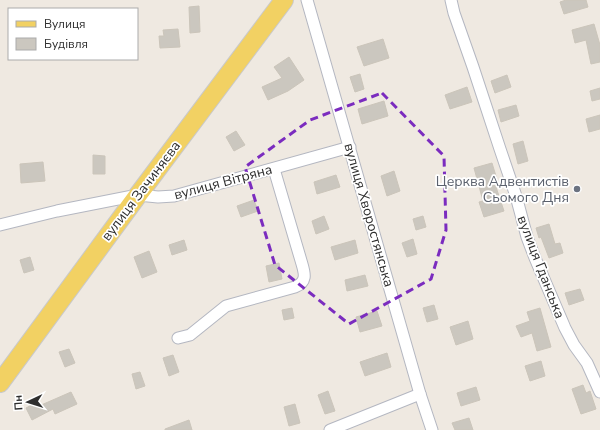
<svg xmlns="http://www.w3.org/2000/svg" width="600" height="430" viewBox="0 0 600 430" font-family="'Nunito Sans',sans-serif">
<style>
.building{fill:#cbc7bf;stroke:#cbc5ba}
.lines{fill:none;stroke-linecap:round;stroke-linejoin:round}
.minor-casing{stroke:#b4b7c1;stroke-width:13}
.primary-casing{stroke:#c9c9c9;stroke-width:20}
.minor{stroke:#fff;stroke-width:11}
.primary{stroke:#f2d163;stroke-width:18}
.marked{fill:none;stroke:#7b2cbf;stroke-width:3;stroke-dasharray:8 5;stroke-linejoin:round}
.worship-dot{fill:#6b7280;stroke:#fff;stroke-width:1.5}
.labels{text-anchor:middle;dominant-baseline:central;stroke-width:3.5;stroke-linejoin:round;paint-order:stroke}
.worship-label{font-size:14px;fill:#5b616d;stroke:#fff;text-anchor:end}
.street-label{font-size:14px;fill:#2e2e2e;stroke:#fff}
</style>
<rect width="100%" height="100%" fill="#efe9e1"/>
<g class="building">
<polygon points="566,0 586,0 588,7 564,14 560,2"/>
<polygon points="199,6 200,32 190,33 189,7"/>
<polygon points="594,24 600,45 600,62 591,64 586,40 575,43 572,30"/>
<polygon points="178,29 180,47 160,48 159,36 164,36 163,30"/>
<polygon points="383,39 389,58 364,66 357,47"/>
<polygon points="289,57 304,80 288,91 268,100 262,87 282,78 274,67"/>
<polygon points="360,74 364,89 355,92 350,77"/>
<polygon points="507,75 511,87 495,93 491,81"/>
<polygon points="467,87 472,102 450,109 445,95"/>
<polygon points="600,88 600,99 592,101 590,91"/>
<polygon points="384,101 388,116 362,124 358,109"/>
<polygon points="516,105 519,116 501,122 498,110"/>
<polygon points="600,115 600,129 589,132 586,119"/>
<polygon points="236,131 245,145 234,151 226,137"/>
<polygon points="523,141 528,161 518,164 513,144"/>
<polygon points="93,155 105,156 105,174 93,174"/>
<polygon points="43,162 45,181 21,183 20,164"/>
<polygon points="492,163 499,186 496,187 504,211 484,217 479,202 483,201 474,168"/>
<polygon points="394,171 400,191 387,196 381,176"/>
<polygon points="336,175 340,187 317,194 314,182"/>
<polygon points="254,200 258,211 241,217 237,206"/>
<polygon points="324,216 329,229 316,234 312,221"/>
<polygon points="423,216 426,227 416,230 413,219"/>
<polygon points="549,224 555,244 560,243 563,253 549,258 541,237 539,238 536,228"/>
<polygon points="413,239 417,254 407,257 402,243"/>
<polygon points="184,240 187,250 172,255 169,245"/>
<polygon points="355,240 358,253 335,260 331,247"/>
<polygon points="149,251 157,272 142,278 134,257"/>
<polygon points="30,257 34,270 24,273 20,260"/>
<polygon points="279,263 282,279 269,282 266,266"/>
<polygon points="365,275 368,286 347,291 345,280"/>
<polygon points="580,289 584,300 569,305 565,293"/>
<polygon points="434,305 438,319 427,322 423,308"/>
<polygon points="292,308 294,318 284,320 282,310"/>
<polygon points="540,308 551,347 537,351 532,333 521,337 516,326 530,321 527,312"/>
<polygon points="377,311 382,326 360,332 356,317"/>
<polygon points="468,321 473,339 456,345 450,327"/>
<polygon points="69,349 75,363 65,367 59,352"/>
<polygon points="387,353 391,367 365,376 360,362"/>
<polygon points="173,355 179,372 169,376 163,358"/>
<polygon points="541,361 545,376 530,381 525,366"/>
<polygon points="140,372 145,386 136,389 132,374"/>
<polygon points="583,385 586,393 590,391 596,409 581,414 572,389"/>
<polygon points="476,387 480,400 461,406 457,393"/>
<polygon points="328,391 335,411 325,414 318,395"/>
<polygon points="71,392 77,404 55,414 53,409 32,420 26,408 37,402 39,406"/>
<polygon points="295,404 300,423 289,426 284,407"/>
<polygon points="469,418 473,430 455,430 452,423"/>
<polygon points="189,420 192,430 165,430 165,429"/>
</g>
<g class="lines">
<g class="minor-casing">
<g id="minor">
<polyline points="307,0 420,394 432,430"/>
<polyline points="451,0 454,13 473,67 500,149 516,196 527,237 535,258 565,328 574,345 587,363 600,392"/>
<polyline points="0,225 57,211 138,195 158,197 174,196 350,147"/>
<path d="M178 338 190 335 226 306 295 287C307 282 305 274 302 264L274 169"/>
<polyline points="330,430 420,394"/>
</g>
</g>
<g class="primary-casing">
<polyline id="primary" points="0,383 138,195 284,0"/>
</g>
<use href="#minor" class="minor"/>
<use href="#primary" class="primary"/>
</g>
<path class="marked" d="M382 93 444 156 446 230 431 279 349 324 275 265 245 167 310 120Z"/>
<circle class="worship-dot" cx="577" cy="189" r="4"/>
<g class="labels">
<g class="worship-label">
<text x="569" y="181">Церква Адвентистів<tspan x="569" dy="16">Сьомого Дня</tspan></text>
</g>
<g class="street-label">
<text transform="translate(223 182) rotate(-15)">вулиця Вітряна</text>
<text transform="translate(141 191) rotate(-53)">вулиця Зачиняєва</text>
<text transform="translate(369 215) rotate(74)">вулиця Хворостянська</text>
<text transform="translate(541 267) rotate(69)">вулиця Гданська</text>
</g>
</g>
<rect x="8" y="8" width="130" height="52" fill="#ffffff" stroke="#ababab"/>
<rect x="16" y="21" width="20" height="6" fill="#f2d163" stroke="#ababab"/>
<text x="44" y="28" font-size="12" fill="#2e2e2e">Вулиця</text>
<rect x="16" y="38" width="20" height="12" fill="#cbc7bf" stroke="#ababab"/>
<text x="44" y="48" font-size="12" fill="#2e2e2e">Будівля</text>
<g transform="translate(28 402) rotate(266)" stroke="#ffffff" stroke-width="3" paint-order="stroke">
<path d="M0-3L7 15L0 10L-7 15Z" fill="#2e2e2e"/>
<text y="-6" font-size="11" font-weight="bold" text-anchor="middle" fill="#2e2e2e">Пн</text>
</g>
</svg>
